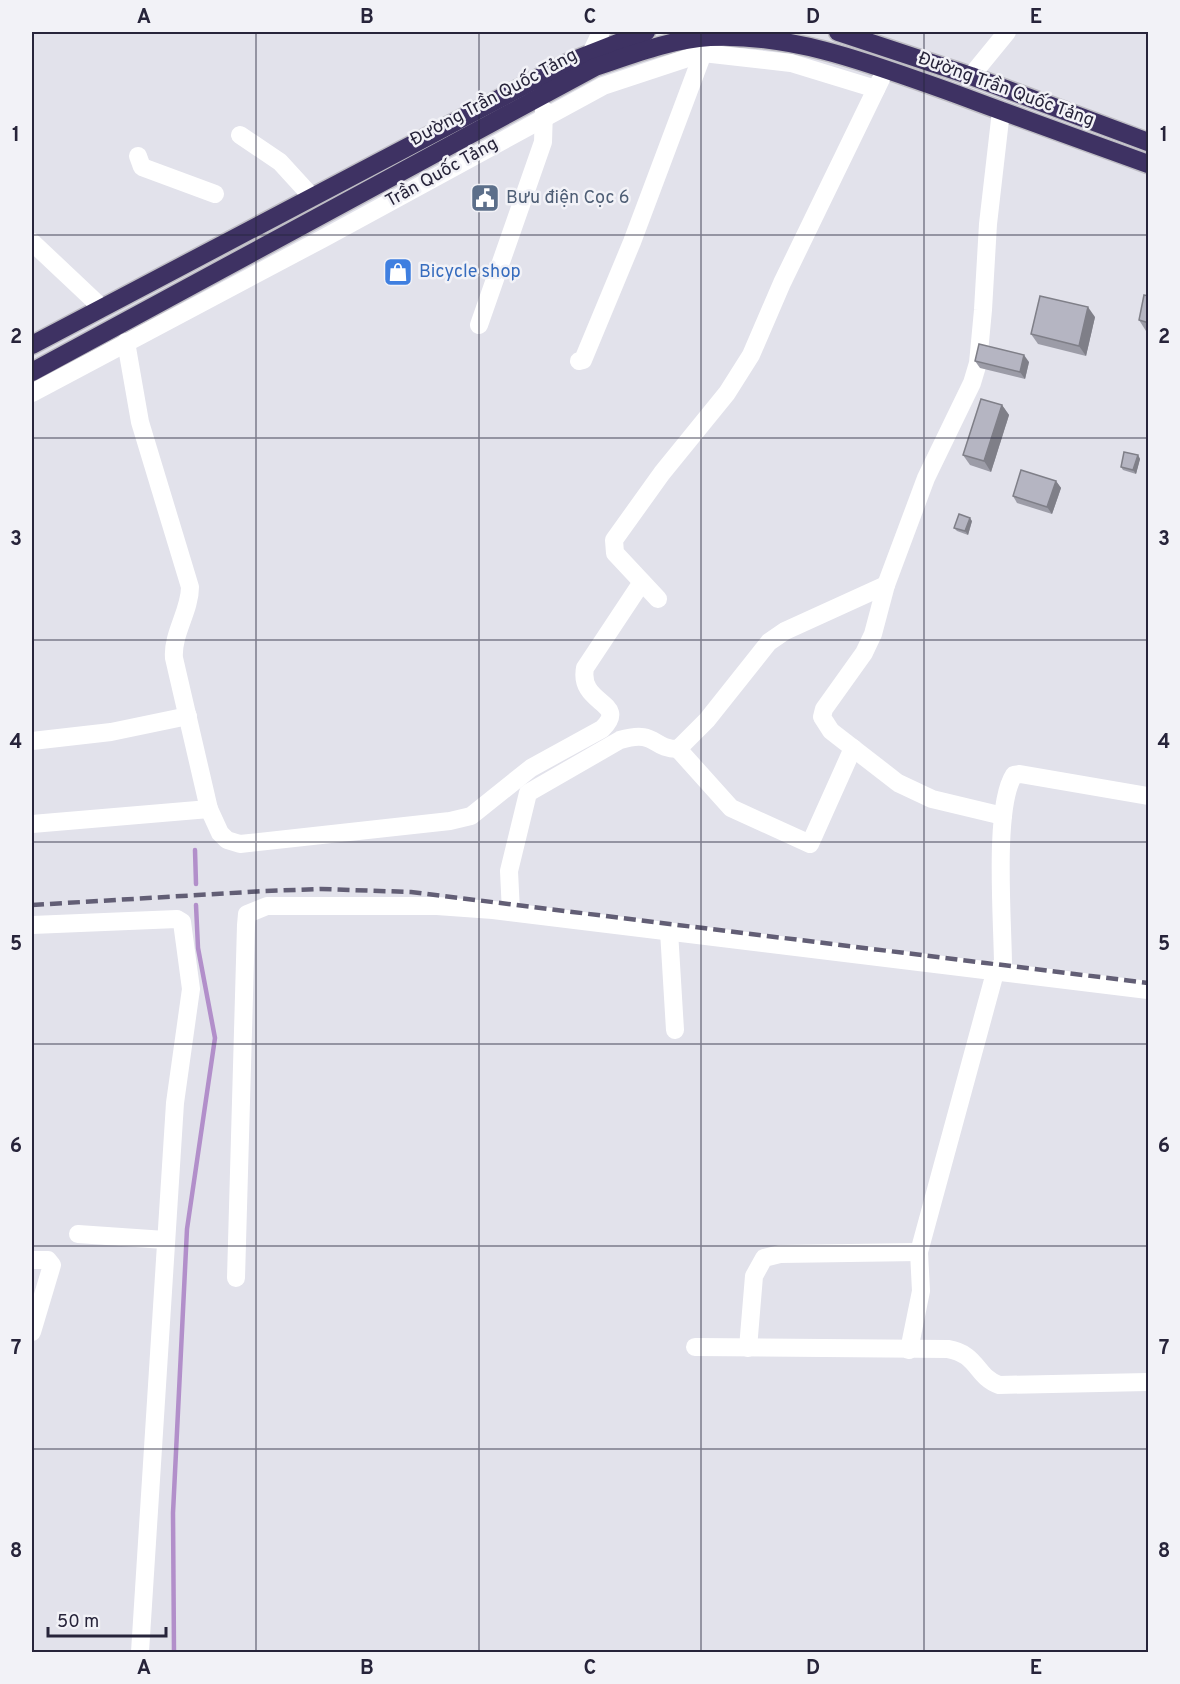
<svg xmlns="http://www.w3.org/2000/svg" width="1180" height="1684" viewBox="0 0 1180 1684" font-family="Overpass,sans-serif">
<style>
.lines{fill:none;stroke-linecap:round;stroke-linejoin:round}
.stream{stroke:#b28fca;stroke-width:4.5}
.highway-casing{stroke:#bebdc4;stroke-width:21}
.minor{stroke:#fff;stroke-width:18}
.highway{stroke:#3e3263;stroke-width:18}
.rail{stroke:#625e75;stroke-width:4.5;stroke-dasharray:12 6;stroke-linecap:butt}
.wall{fill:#9c9ca7}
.shaded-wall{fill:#7f7f88}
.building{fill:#b5b5c2;stroke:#7f7f88;stroke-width:1.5}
.grid{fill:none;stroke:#27243a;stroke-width:1.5;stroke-opacity:0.55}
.labels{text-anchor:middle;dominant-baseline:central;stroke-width:5;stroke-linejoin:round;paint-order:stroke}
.street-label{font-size:18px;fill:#27243a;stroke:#f2f2f7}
.service-label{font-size:18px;fill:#4e5e75;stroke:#f2f2f7;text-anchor:start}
.shop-label{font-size:18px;fill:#366cbe;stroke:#f2f2f7;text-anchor:start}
.neatline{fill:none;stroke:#27243a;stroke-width:2}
.grid-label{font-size:20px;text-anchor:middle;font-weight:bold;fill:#27243a}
</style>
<rect width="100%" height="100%" fill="#e2e2eb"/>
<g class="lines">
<g class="stream">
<polyline points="195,850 196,884"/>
<polyline points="174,1652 173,1513 187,1229 215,1038 198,948 196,905"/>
</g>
<g class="highway-casing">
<g id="highway">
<polyline points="838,32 971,76 1148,142"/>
<polyline points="32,345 567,63 646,32"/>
<path d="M32 372 595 67C631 55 672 39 710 37 795 33 877 66 956 94 1020 118 1084 141 1148 164"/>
</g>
</g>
<g class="minor">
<polyline points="591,53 601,32"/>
<polyline points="971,76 1007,32"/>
<polyline points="1001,111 988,224 983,310 978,363 972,383 926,478 886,585 873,634 864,653 824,709 822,717 831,731 898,783 932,799 1003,816"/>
<polyline points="240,135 280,162 312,197"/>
<polyline points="138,156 142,167 215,194"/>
<polyline points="32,242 102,308"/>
<polyline points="479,325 543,142 544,110"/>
<path d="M126 342 140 422 190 587C190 611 172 634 174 658L209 809 220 833 227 840 240 844 450 821 471 816 531 768 602 729C630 702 578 705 585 668L642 582"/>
<polyline points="579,361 583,360 632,242 706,45"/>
<polyline points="32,393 324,238 603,86 703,53 791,63 876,89"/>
<polyline points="658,599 615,553 614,540 662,473 727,393 751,355 782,283 881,79"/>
<polyline points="32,741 111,732 188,716"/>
<polyline points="678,749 731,808 810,844 853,748"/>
<polyline points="32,824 209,809"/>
<path d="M511 912 509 871 528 793 620 740C657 729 651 749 678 749L707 720 769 642 785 631 886 585"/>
<polyline points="32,925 177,919 182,922 191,989 175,1103 140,1652"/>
<polyline points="669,931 675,1030"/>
<polyline points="78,1234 165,1240"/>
<polyline points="32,1260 48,1260 52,1265 32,1332"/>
<polyline points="236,1278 246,925 247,914 267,906 437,906 493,910 1148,990"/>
<path d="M695 1347 948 1349C978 1354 976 1377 999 1385L1148 1382"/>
<polyline points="748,1348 754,1276 764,1258 780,1254 919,1252"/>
<path d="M909 1350 921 1291 919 1252 996 969 1003 966C1003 924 993 807 1014 775L1020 774 1148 796"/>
</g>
<use href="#highway" class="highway"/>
<polyline class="rail" points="32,905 265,891 321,889 411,892 1148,983"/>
</g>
<g class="wall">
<polygon points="1149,296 1149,331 1146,331 1139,320"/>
<polygon points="1095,317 1086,356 1038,344 1031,334"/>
<polygon points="975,361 1029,362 1025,379 980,368"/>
<polygon points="1002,405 1009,415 991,472 970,465 963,455"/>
<polygon points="1138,455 1140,459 1136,474 1123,470 1121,467"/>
<polygon points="1056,481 1061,488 1052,514 1017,503 1013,496"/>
<polygon points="972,521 968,535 957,531 954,528"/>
</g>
<g class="shaded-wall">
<polygon points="1088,307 1095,317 1086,356 1079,346"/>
<polygon points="1024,355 1029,362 1025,379 1020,372"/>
<polygon points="1002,405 1009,415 991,472 984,461"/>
<polygon points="1138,455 1140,459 1136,474 1133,470"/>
<polygon points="1056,481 1061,488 1052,514 1047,507"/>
<polygon points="970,518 972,521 968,535 965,531"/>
</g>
<g class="building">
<polygon points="1144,295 1149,296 1149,323 1139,320"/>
<polygon points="1040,296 1088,307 1079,346 1031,334"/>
<polygon points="979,344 1024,355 1020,372 975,361"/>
<polygon points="981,399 1002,405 984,461 963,455"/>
<polygon points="1124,452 1138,455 1133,470 1121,467"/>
<polygon points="1021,470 1056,481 1047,507 1013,496"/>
<polygon points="959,514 970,518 965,531 954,528"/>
</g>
<path class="grid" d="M256 32V1652M479 32V1652M701 32V1652M924 32V1652M32 235H1148M32 438H1148M32 640H1148M32 842H1148M32 1044H1148M32 1246H1148M32 1449H1148"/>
<defs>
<g id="civic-square" transform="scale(1.5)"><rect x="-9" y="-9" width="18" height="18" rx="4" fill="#5c6f8a" stroke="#f2f2f7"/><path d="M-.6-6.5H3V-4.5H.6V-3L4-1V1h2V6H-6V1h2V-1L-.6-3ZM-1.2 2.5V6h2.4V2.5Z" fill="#fff"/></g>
<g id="shop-square" transform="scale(1.5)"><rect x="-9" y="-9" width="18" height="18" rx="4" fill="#3f7fe0" stroke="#f2f2f7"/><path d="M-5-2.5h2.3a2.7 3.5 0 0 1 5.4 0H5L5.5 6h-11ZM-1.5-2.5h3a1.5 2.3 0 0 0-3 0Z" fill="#fff"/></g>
</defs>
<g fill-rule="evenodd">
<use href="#civic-square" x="485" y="198"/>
<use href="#shop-square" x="398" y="272"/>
</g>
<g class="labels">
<g class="street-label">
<text transform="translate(1006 90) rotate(20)">Đường Trần Quốc Tảng</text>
<text transform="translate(494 98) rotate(-28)">Đường Trần Quốc Tảng</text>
<text transform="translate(442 173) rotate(-29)">Trần Quốc Tảng</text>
</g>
<g class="service-label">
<text x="506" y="198">Bưu điện Cọc 6</text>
</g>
<g class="shop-label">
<text x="419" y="272">Bicycle shop</text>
</g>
</g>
<rect width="1180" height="1684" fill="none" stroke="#f2f2f7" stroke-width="66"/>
<path d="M48 1627v9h118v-9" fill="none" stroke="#27243a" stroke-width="3"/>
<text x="57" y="1627" font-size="18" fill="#27243a" stroke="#f2f2f7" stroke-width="4.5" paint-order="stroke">50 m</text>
<rect x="33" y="33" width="1114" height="1618" class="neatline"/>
<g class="grid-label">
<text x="144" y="23">A</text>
<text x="367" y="23">B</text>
<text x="590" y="23">C</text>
<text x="813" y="23">D</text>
<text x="1036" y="23">E</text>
<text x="16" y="141">1</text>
<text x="1164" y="141">1</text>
<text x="16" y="343">2</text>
<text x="1164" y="343">2</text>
<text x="16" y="545">3</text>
<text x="1164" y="545">3</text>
<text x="16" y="748">4</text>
<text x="1164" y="748">4</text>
<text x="16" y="950">5</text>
<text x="1164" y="950">5</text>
<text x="16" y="1152">6</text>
<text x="1164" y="1152">6</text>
<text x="16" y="1354">7</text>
<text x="1164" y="1354">7</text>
<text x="16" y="1557">8</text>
<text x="1164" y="1557">8</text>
<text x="144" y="1674">A</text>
<text x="367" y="1674">B</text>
<text x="590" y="1674">C</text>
<text x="813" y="1674">D</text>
<text x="1036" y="1674">E</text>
</g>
</svg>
